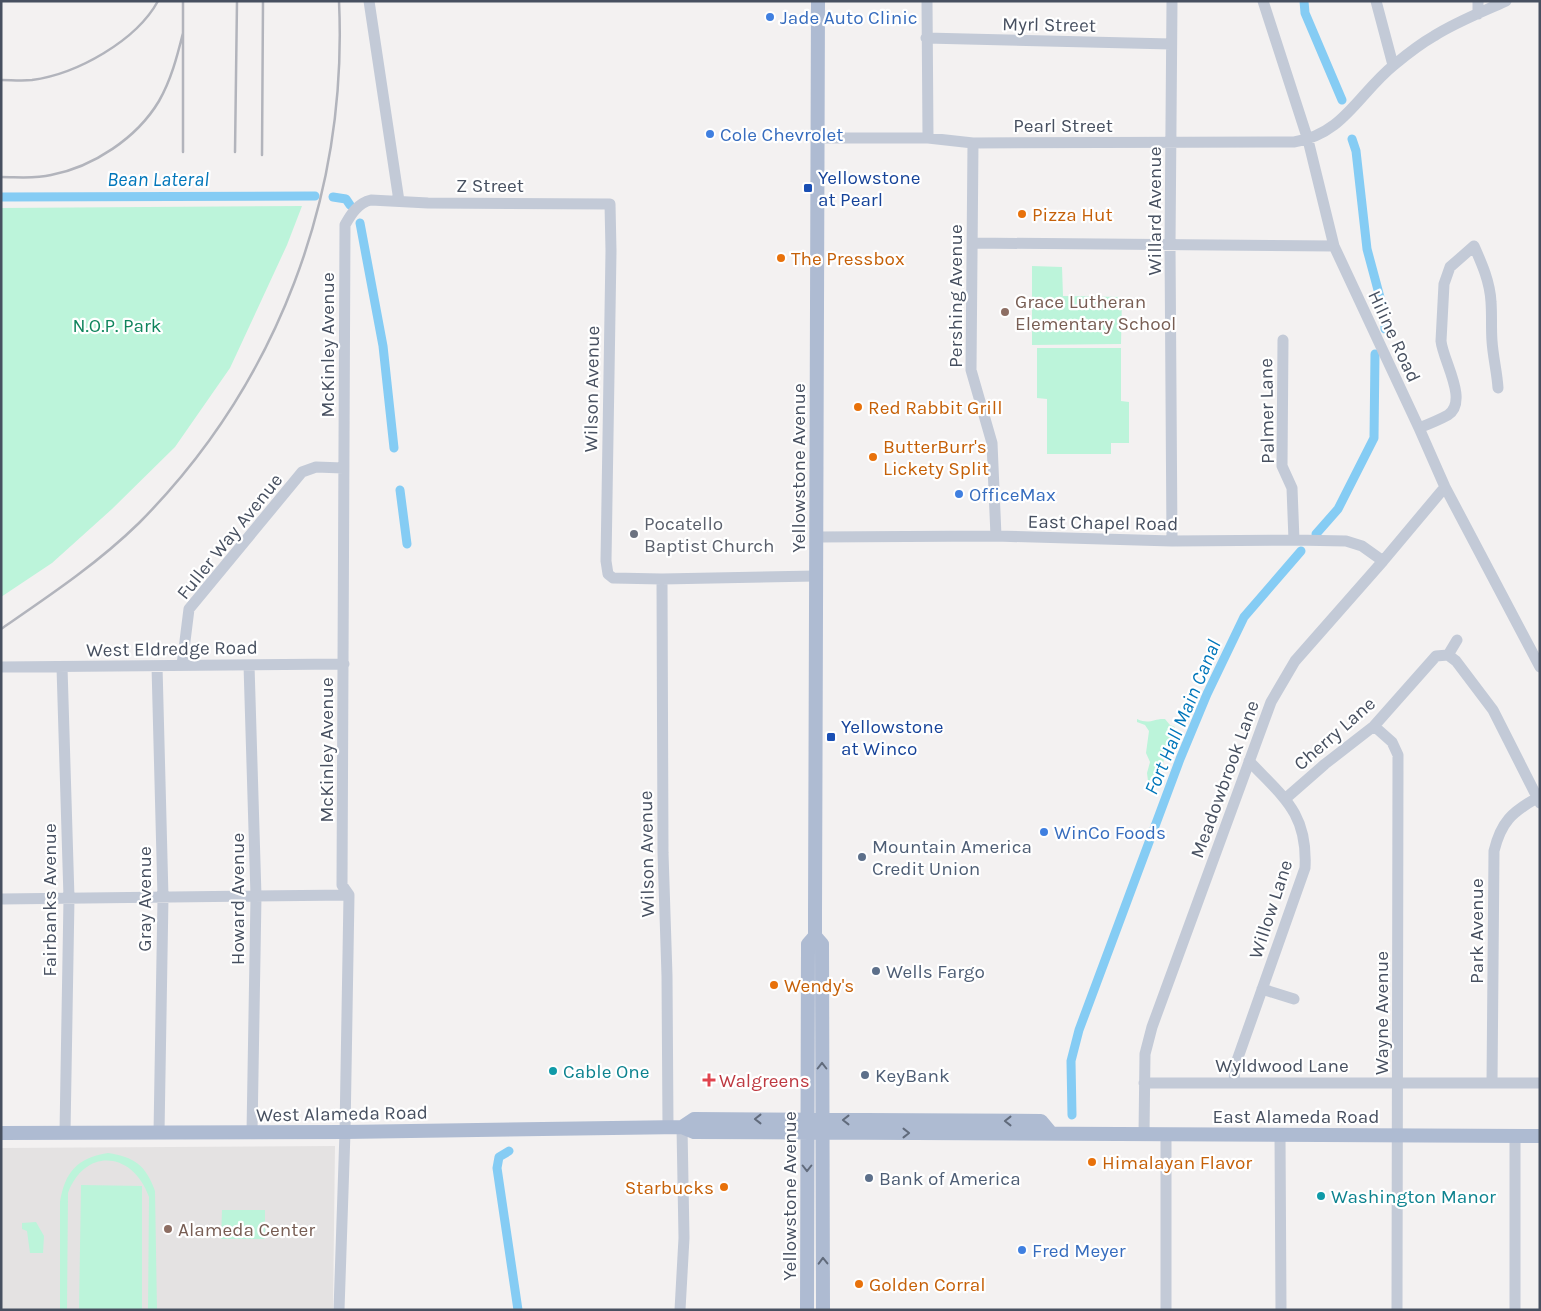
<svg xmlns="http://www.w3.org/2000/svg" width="1541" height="1311" font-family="Karla,sans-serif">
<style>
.education{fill:#e4e2e2}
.green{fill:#bcf4da}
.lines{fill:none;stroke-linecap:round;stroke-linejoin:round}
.canal{stroke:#85ccf4;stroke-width:9}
.minor{stroke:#c3cad7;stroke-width:11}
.major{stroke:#aebbd2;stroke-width:14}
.rail{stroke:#b2b4bc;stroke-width:2.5}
.oneway{stroke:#616b7c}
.shop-dot{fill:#3f7fe0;stroke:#fff;stroke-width:2}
.transit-dot{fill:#1a4fb4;stroke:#fff;stroke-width:2}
.food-dot{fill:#e8710a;stroke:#fff;stroke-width:2}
.education-dot{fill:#8d6e63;stroke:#fff;stroke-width:2}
.worship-dot{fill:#6b7280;stroke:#fff;stroke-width:2}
.service-dot{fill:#5c6f8a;stroke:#fff;stroke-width:2}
.culture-dot{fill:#0f9aa8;stroke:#fff;stroke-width:2}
.health-dot{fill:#e0444e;stroke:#fff;stroke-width:2}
.labels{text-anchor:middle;stroke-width:4.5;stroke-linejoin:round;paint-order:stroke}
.shop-label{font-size:19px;fill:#366cbe;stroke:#fff;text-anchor:start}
.street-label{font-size:19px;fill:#475060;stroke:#fff}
.transit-label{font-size:19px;fill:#164399;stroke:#fff;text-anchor:start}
.food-label{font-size:19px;fill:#c56008;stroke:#fff;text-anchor:start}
.education-label{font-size:19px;fill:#785e54;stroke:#fff;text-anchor:start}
.park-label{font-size:19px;fill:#0f845c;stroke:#fff}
.worship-label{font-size:19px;fill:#5b616d;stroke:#fff;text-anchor:start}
.service-label{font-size:19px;fill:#4e5e75;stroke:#fff;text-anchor:start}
.culture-label{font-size:19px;fill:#0d838f;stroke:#fff;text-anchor:start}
.health-label{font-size:19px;fill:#be3a42;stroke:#fff;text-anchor:start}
.water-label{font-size:20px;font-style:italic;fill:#0076ba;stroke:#fff}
</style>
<rect width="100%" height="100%" fill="#f3f1f1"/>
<path class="education" d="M335,1146L333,1310H1V1148Z"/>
<path class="green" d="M302,206L287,245L230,368L175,447L112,509L52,563L1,597V208Z
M1032,266L1062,267L1063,296L1122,297L1121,344L1032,345Z
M1037,348H1121V401L1129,402V443H1111V454H1047V399L1037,398Z
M1137,719C1150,725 1154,718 1165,719L1170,725L1175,727L1154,790L1149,788L1147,773L1150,762L1146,753L1149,731L1145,725L1137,722Z
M108,1153C134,1157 146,1165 155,1191L157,1310H148L149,1197C133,1151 85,1147 68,1193L67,1310H60V1202C65,1172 77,1158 108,1153Z
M81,1185L142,1186V1310H79Z
M222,1210H265V1239H221Z
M36,1222L44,1236L43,1253H30L27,1231L22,1229V1223Z"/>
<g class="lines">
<path class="canal" d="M1304,1L1305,13L1342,100
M1352,139L1356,151L1367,249L1385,316V329
M1,197L315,196
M333,197L346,199L350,205
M360,223L383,346L394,448
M400,490L407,544
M1316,534L1338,509L1374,438L1375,354
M1072,1115L1071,1061L1079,1030L1180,759L1207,694L1244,617L1301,551
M509,1151L499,1157L497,1168L518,1310"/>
<path class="minor" d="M369,1L399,201
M927,1L928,138
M1172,1L1170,245L1172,541
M1263,1L1308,140L1334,246L1419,428L1445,487L1540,667
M1376,1L1393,65
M1478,14V1
M926,38L1171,44
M818,138H928L973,143L1294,142C1343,135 1359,93 1394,65C1406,55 1420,44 1434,36C1456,22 1482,12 1506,1
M973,143L971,370L992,443L996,536
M972,243L1334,246
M1283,340L1282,466L1292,488L1294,540
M1419,428C1429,424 1439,420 1448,415C1469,401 1443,361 1441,341L1444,284L1450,267L1474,246C1482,264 1490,282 1491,302C1492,315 1491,328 1492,341C1493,357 1497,372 1498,388
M817,537L996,536L1172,541L1294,540L1346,541L1362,546L1383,561
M662,579L663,853L667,976L668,1127
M1448,655L1456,661L1493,710L1540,803
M1448,655L1457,640
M182,665L189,609L302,472L316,467L343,468
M249,665L256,896L252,1133
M157,666L163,897L159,1133
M1,667L344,664
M62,667L69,898L65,1133
M1374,726L1392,742L1398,755L1397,1310
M1285,799L1325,764L1374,726L1436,656L1448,655
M1,899L349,895
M1262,989L1294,999
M1234,1082L1235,1066L1305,868C1308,813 1283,797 1249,761
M1144,1083H1540
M1492,1083L1494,851C1501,822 1512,812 1537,798
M1144,1134L1145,1054L1152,1027L1271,702L1295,661L1383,561L1445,487
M1280,1135L1281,1310
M339,1310L345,1132L349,895L342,885L345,225C351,214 358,203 371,200L428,203L610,204L611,251L606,561L608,574L613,578L662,579L816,576
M680,1310L684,1238L682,1127
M1166,1310V1134
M1515,1310V1136"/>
<path class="major" d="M818,1L815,916V936L822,944L823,1310
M682,1127L694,1119L1041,1121L1051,1133
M1,1133L345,1132L682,1127L694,1132L1540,1136
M807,1310L808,944L815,936"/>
<path class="rail" d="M1,80C11,80 22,81 32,80C77,74 136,41 158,1
M183,152V1
M235,152L237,1
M262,155L263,1
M1,177C18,177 35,179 51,175C93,167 137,138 159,101C171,80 177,57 183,33
M1,629C49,596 97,564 139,523C277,384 348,196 339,1"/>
</g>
<defs><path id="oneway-chevron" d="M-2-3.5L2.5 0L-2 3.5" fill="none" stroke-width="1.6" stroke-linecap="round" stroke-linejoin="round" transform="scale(1.25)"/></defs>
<g class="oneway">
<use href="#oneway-chevron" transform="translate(822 1066) rotate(-90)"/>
<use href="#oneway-chevron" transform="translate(758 1119) rotate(-180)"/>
<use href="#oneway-chevron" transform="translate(846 1120) rotate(-180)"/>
<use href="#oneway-chevron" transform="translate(1008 1121) rotate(-180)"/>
<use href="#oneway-chevron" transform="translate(906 1133)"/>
<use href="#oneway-chevron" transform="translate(807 1168) rotate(90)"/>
<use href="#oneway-chevron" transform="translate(823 1261) rotate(-91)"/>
</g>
<g class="shop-dot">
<circle cx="770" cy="17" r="5"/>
<circle cx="710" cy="134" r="5"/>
<circle cx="959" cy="494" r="5"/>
<circle cx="1044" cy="832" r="5"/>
<circle cx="1022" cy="1250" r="5"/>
</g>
<g class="transit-dot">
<rect x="803" y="183" width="10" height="10" rx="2.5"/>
<rect x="826" y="732" width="10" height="10" rx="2.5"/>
</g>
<g class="food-dot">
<circle cx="1022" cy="214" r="5"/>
<circle cx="781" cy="258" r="5"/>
<circle cx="858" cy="407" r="5"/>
<circle cx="873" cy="457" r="5"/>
<circle cx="774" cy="985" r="5"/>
<circle cx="1092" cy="1162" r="5"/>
<circle cx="724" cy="1187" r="5"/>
<circle cx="859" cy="1284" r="5"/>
</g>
<g class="education-dot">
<circle cx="1005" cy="312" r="5"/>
<circle cx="168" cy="1229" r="5"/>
</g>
<circle class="worship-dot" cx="634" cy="534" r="5"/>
<g class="service-dot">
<circle cx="862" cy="857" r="5"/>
<circle cx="876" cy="971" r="5"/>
<circle cx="865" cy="1075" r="5"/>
<circle cx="869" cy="1178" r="5"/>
</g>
<g class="culture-dot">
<circle cx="553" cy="1071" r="5"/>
<circle cx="1321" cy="1196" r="5"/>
</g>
<path class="health-dot" d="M706.5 1072.5h5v5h5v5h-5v5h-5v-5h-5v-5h5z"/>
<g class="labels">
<g class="shop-label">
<text x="780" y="24">Jade Auto Clinic</text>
<text x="720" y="141">Cole Chevrolet</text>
<text x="969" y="501">OfficeMax</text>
<text x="1054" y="839">WinCo Foods</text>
<text x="1032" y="1257">Fred Meyer</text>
</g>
<g class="street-label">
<text transform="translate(1049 24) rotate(1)" y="7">Myrl Street</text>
<text x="1063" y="132">Pearl Street</text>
<text x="490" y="192">Z Street</text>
<text transform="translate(1154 211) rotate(-90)" y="7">Willard Avenue</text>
<text transform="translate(955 296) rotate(-90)" y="7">Pershing Avenue</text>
<text transform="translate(1395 336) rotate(65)" y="7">Hiline Road</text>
<text transform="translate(327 345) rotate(-90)" y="7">McKinley Avenue</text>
<text transform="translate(591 389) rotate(-89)" y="7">Wilson Avenue</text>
<text transform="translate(1266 411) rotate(-91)" y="7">Palmer Lane</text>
<text transform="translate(798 468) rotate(-90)" y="7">Yellowstone Avenue</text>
<text transform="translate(1103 522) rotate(1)" y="7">East Chapel Road</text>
<text transform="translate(229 536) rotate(-51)" y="7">Fuller Way Avenue</text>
<text transform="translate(172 648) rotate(-1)" y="7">West Eldredge Road</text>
<text transform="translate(1334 733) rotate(-41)" y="7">Cherry Lane</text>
<text transform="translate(326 750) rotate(-90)" y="7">McKinley Avenue</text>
<text transform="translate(1224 779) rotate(-70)" y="7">Meadowbrook Lane</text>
<text transform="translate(646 854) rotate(-91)" y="7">Wilson Avenue</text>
<text transform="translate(144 899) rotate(-90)" y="7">Gray Avenue</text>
<text transform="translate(237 899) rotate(-90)" y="7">Howard Avenue</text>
<text transform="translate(49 900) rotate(-90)" y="7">Fairbanks Avenue</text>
<text transform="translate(1270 909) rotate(-72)" y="7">Willow Lane</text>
<text transform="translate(1476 931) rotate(-90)" y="7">Park Avenue</text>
<text transform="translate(1381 1013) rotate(-90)" y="7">Wayne Avenue</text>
<text x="1282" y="1072">Wyldwood Lane</text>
<text transform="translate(342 1113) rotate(-1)" y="7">West Alameda Road</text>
<text x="1296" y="1123">East Alameda Road</text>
<text transform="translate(789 1196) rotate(-90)" y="7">Yellowstone Avenue</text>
</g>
<g class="transit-label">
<text x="818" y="184">Yellowstone<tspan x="818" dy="22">at Pearl</tspan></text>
<text x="841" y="733">Yellowstone<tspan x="841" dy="22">at Winco</tspan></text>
</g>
<g class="food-label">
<text x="1032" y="221">Pizza Hut</text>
<text x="791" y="265">The Pressbox</text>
<text x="868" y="414">Red Rabbit Grill</text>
<text x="883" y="453">ButterBurr's<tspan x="883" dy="22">Lickety Split</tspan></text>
<text x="784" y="992">Wendy's</text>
<text x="1102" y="1169">Himalayan Flavor</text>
<text x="714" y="1194" text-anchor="end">Starbucks</text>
<text x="869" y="1291">Golden Corral</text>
</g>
<g class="education-label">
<text x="1015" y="308">Grace Lutheran<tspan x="1015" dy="22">Elementary School</tspan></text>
<text x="178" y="1236">Alameda Center</text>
</g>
<g class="park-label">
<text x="117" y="332">N.O.P. Park</text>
</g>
<g class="worship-label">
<text x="644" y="530">Pocatello<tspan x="644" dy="22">Baptist Church</tspan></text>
</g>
<g class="service-label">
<text x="872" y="853">Mountain America<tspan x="872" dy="22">Credit Union</tspan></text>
<text x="886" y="978">Wells Fargo</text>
<text x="875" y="1082">KeyBank</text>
<text x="879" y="1185">Bank of America</text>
</g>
<g class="culture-label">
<text x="563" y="1078">Cable One</text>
<text x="1331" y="1203">Washington Manor</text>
</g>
<g class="health-label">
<text x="719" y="1087">Walgreens</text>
</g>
<g class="water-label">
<text x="158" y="186">Bean Lateral</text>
<text transform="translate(1182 717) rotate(-67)" y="7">Fort Hall Main Canal</text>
</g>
</g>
<rect width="1541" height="1311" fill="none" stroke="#475060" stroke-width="5"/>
</svg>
